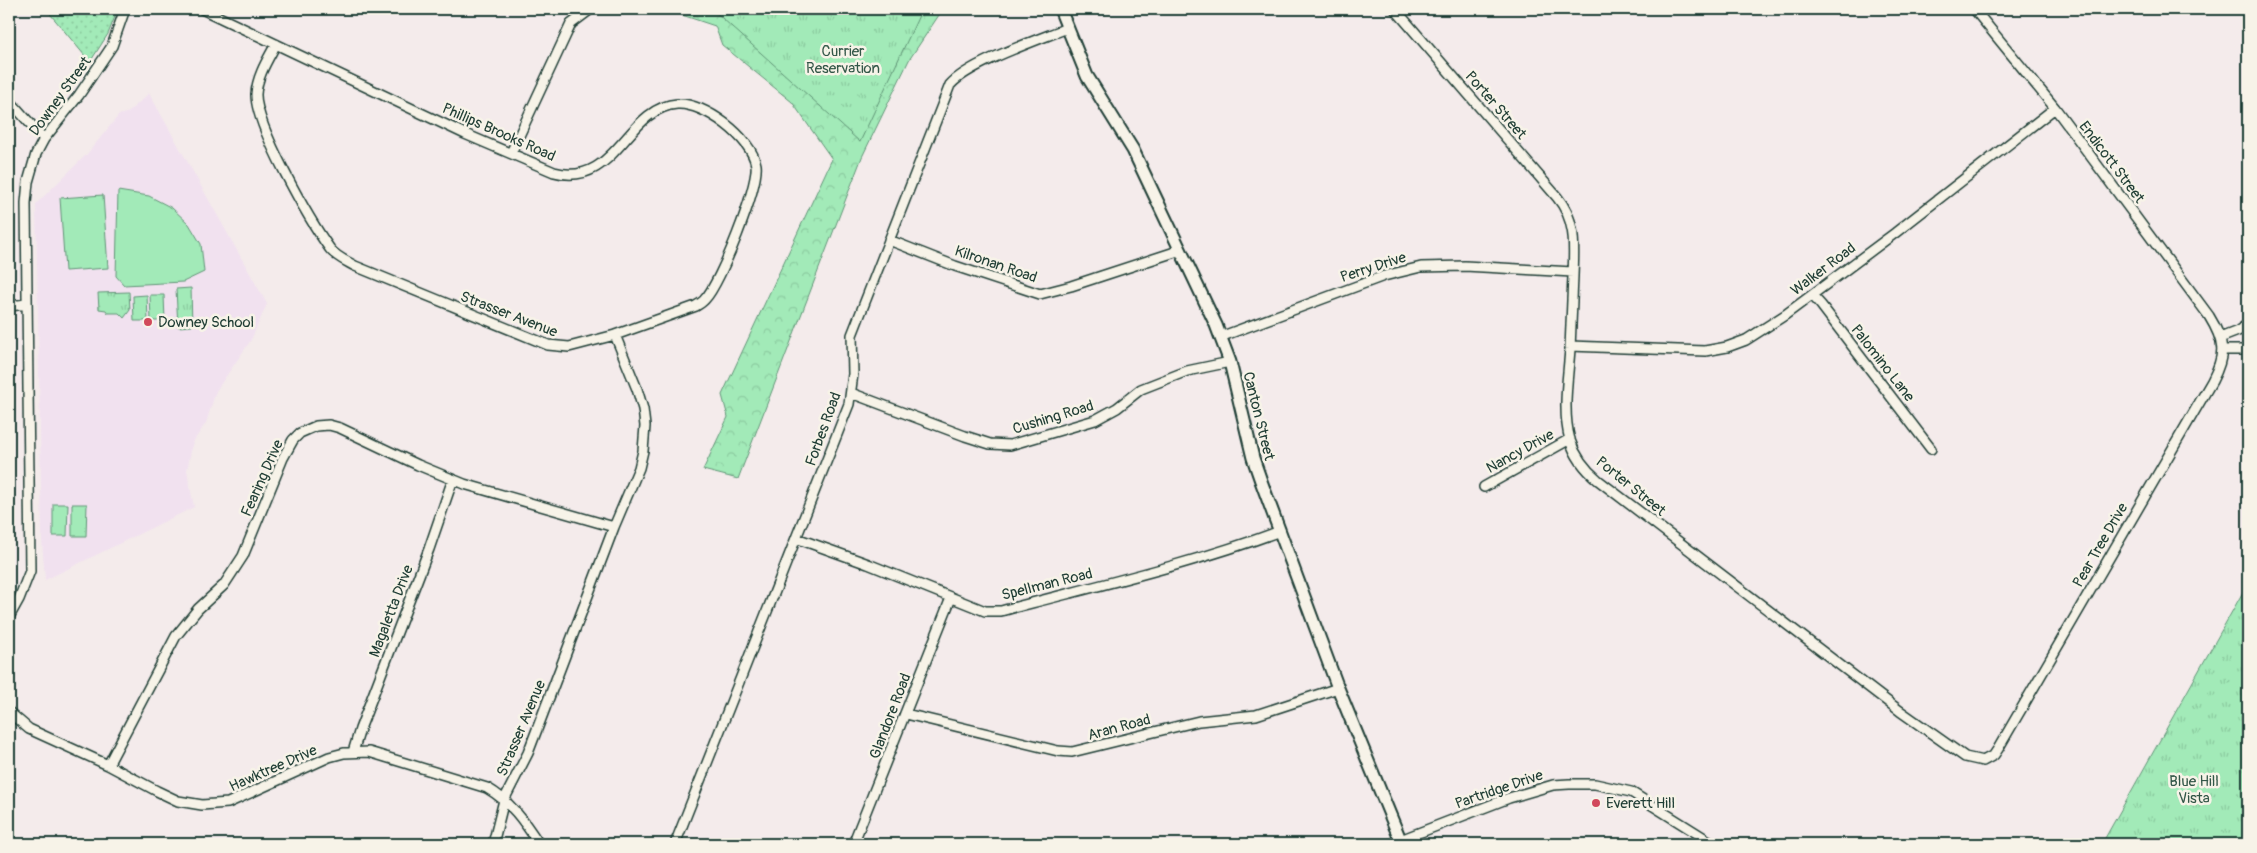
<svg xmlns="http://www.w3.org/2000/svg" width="2257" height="853" font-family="Pangolin,sans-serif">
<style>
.built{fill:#f1e1ef}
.grass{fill:url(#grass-dots);stroke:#609476}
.forest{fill:url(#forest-crowns);stroke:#609476}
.park{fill:url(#park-tufts);stroke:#609476}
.pitch{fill:#a2eab8;stroke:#609476}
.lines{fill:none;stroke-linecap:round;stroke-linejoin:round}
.stream{stroke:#5e999f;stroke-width:2.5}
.minor-casing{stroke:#1f3d34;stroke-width:12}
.major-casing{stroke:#1f3d34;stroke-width:15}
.minor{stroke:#f7f3e8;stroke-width:9}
.major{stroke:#f7f3e8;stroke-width:11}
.poi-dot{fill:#d1495b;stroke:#f7f3e8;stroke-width:2}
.labels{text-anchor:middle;stroke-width:5;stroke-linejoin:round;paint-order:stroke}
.park-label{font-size:15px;fill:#335748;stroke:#f7f3e8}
.street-label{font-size:15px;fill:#1f3d34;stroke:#f7f3e8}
.poi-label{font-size:15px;fill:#1f3d34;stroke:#f7f3e8;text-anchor:start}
</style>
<defs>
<pattern id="grass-dots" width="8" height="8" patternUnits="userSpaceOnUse" patternTransform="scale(1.25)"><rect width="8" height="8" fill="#a2eab8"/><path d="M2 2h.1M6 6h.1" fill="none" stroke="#8bca9f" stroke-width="1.8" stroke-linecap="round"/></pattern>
<pattern id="forest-crowns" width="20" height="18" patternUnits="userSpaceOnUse" patternTransform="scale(1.25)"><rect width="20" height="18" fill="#a2eab8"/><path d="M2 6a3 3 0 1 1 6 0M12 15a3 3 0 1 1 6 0" fill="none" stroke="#8bca9f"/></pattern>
<pattern id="park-tufts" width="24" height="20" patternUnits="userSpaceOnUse" patternTransform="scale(1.25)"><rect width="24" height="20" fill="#a2eab8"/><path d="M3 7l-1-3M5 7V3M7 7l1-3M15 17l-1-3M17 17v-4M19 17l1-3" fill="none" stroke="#8bca9f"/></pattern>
</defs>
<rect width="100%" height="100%" fill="#f4ebeb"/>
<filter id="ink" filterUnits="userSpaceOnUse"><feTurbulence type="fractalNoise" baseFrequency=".02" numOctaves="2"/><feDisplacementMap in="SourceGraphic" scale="10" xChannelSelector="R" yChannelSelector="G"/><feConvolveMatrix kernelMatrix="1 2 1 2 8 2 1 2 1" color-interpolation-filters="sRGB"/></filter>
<g filter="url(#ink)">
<path class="built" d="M149,93L267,304L251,340L216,391L206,423L193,442L187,470L194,507L45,580L42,540L36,204L87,154L119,115L129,112Z"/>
<path class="grass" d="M46,9H118L108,34L90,62Z"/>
<path class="forest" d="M664,9H943L909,60L862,157L738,479L703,470L728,417L722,395L832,159L792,102L722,45L715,26Z"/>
<path class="park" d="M712,9H922L860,142Z
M191,288L192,326L178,327L176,289Z
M129,292L130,310L124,318L119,313H108L106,310L99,309L98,293Z
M2248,583V844H2111L2104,840Z"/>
<path class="pitch" d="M118,191L149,196L172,208L189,224L201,244L204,272L183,282L124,285L116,276Z
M103,195L108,268L65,271L60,198Z
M147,295L148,321H134L133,296Z
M150,295H164L165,321H151Z
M53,504H68L67,536H53Z
M72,504H87L86,536H72Z"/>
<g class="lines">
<path class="stream" d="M9,203L10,202"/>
<g class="minor-casing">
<path id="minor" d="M202,9L465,134L554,172C616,189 626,108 677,104C704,102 752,138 756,165C759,186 720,284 705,299C703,302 699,304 696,306L615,335
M1395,9L1557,197C1577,221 1574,247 1573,276C1572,301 1571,325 1570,349C1568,378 1562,411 1570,440C1575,456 1586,470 1598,480L1900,711L1965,757L1983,761L1994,755L1998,749L2212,381C2226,354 2225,342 2209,316L2055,108L1974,9
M276,44C268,59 257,76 256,94C255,126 310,221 330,249C336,257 346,261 355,266L548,345L569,347L615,335L637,389L643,409L645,426L643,451L639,468L614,527L528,753L504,800L493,844
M9,100L44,139
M511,153L571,24L591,9
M889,240L955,266L1040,294L1071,286L1181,250
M1812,295L1821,305L1931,449
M9,306L27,304
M1220,337L1384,276L1421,267L1465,266L1573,272
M2220,338L2238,331L2248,324
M1570,346L1705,351L1727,347L1746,340L1785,315L1895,233L2055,108
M2222,350H2248
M851,393L965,436L990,444L1010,445L1095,420L1117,408L1141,389L1187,371L1230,362
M1484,487L1570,439
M796,538L868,564L985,611H1001C1095,586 1189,565 1280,531
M9,617L19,599L30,571L26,203L28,182L36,154L44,139L79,95L112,46L125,9
M9,712L29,729L108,765L157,791L178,801L202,805L228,803L329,757L344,753L369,752L487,788C511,802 524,821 539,844
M906,714L1058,751L1072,752L1199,721L1256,715L1338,688
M353,752L360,729L429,549L453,479
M108,765L176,636L198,609L224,585L243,556L283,458L293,440L300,433L316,426L329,425L340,428L418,465L464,484L614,527
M675,844L849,404L853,374L852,335L950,85C969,63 1038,40 1067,28
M853,844L951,598
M1390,844L1509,798L1553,785L1569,784H1595L1631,792L1714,844"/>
</g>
<g class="major-casing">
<path id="major" d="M1060,9L1087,76L1133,150L1216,325L1230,362L1253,458L1261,481L1338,688L1402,844"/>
</g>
<use href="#minor" class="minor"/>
<use href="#major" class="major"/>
</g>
</g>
<g class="poi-dot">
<circle cx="148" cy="322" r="5"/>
<circle cx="1596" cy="803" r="5"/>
</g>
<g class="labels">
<g class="park-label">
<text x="843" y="56">Currier<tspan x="843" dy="17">Reservation</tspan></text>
<text x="2194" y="786">Blue Hill<tspan x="2194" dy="17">Vista</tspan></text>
</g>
<g class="street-label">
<text transform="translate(60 96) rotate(-54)" y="5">Downey Street</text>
<text transform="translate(1496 105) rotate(49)" y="5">Porter Street</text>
<text transform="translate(499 132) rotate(24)" y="5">Phillips Brooks Road</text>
<text transform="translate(2112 162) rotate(53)" y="5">Endicott Street</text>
<text transform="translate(996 264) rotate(19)" y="5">Kilronan Road</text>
<text transform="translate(1373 267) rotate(-18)" y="5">Perry Drive</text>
<text transform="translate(1823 269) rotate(-37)" y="5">Walker Road</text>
<text transform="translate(509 314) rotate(21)" y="5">Strasser Avenue</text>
<text transform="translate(1883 363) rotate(52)" y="5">Palomino Lane</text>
<text transform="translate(1259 416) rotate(76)" y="5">Canton Street</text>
<text transform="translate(1053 417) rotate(-17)" y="5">Cushing Road</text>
<text transform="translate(823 429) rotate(-70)" y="5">Forbes Road</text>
<text transform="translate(1520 451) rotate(-29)" y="5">Nancy Drive</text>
<text transform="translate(262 478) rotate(-66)" y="5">Fearing Drive</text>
<text transform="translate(1631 486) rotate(39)" y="5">Porter Street</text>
<text transform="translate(2100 545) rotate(-60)" y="5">Pear Tree Drive</text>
<text transform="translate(1047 584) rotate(-14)" y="5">Spellman Road</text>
<text transform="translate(391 611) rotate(-69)" y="5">Magaletta Drive</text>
<text transform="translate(890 716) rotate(-69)" y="5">Glandore Road</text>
<text transform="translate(1119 727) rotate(-15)" y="5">Aran Road</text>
<text transform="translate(521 728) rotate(-67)" y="5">Strasser Avenue</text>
<text transform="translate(273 768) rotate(-24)" y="5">Hawktree Drive</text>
<text transform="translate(1499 789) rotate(-19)" y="5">Partridge Drive</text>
</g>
<g class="poi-label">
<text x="158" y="327">Downey School</text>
<text x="1606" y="808">Everett Hill</text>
</g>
</g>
<rect width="2257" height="853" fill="none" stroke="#f7f3e8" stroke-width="30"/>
<rect x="15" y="15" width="2227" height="823" fill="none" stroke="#1f3d34" stroke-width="2" filter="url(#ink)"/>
</svg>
